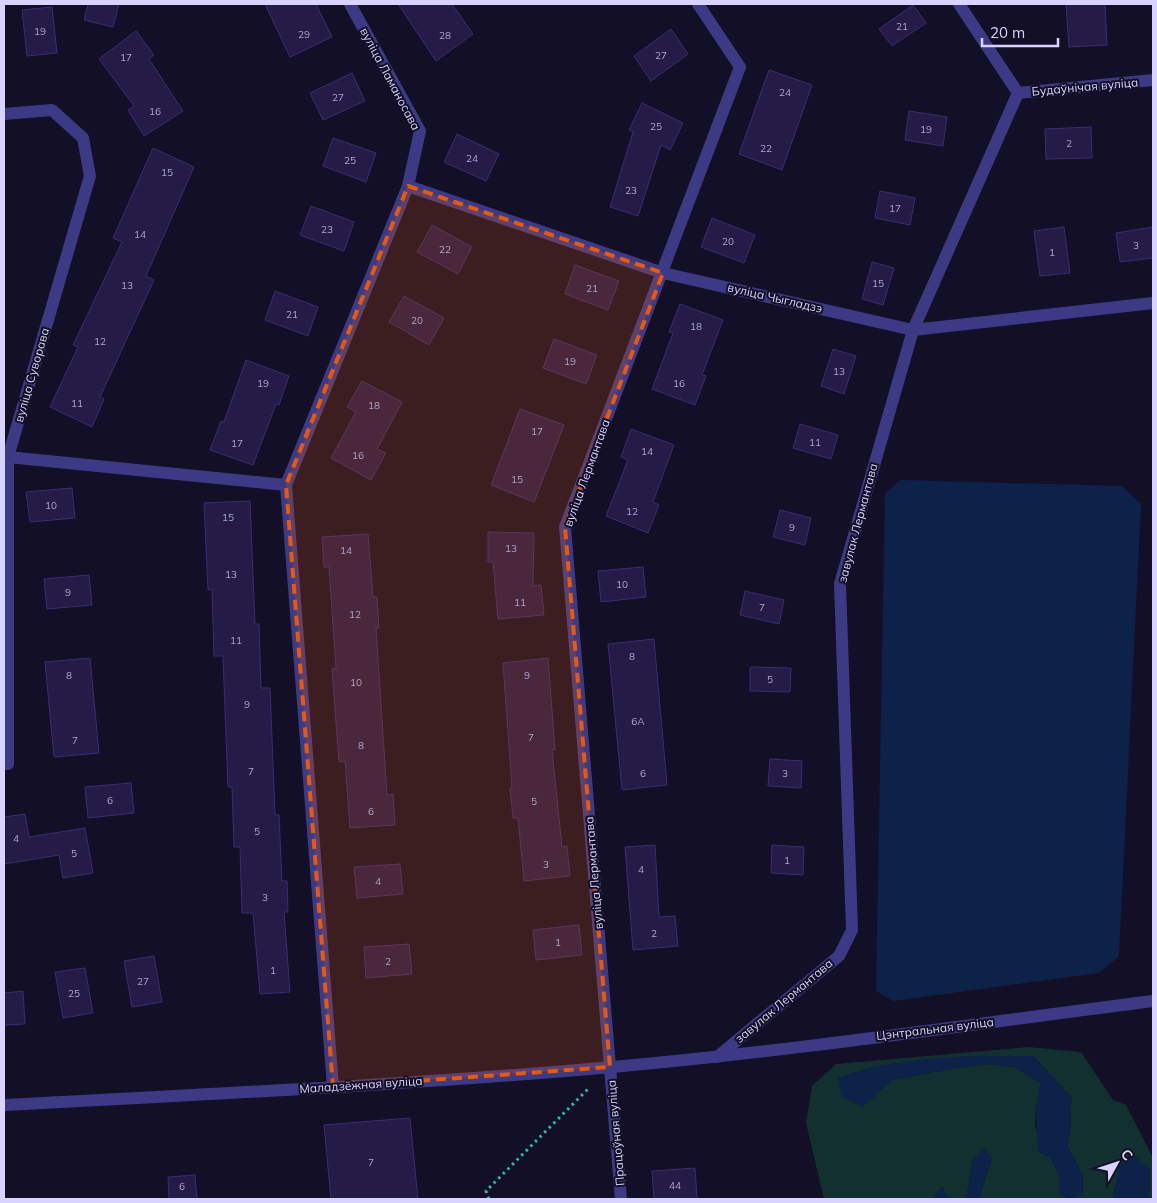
<svg xmlns="http://www.w3.org/2000/svg" width="1157" height="1203" font-family="Mulish,sans-serif">
<style>
.green{fill:#12302f}
.water{fill:#0c2248}
.building{fill:#241b47;stroke:#3b2d73}
.lines{fill:none;stroke-linecap:round;stroke-linejoin:round}
.path{stroke:#2fb8b0;stroke-width:3;stroke-dasharray:2.5 4;stroke-linecap:butt}
.minor{stroke:#3d3a85;stroke-width:12}
.tertiary{stroke:#3d3a85;stroke-width:12}
.marked{fill:#e8590c;fill-opacity:0.2;stroke:#e8590c;stroke-width:4;stroke-dasharray:10 6;stroke-linejoin:round}
.labels{text-anchor:middle;stroke-width:4;stroke-linejoin:round;paint-order:stroke}
.number-label{font-size:10px;fill:#aca6d1}
.street-label{font-size:12px;fill:#d9d4ff;stroke:#130f26}
</style>
<rect width="100%" height="100%" fill="#130f26"/>
<path class="green" d="M1028,1047L1081,1052L1113,1100L1126,1105L1153,1158V1199H1149L1150,1169L1115,1186L1113,1199H1073L1083,1191L1082,1173L1067,1146L1071,1125L1070,1108L1072,1098L1033,1056C978,1059 886,1056 838,1079L863,1106L892,1080L955,1068L989,1064L1014,1067L1041,1083L1036,1106L1035,1126L1059,1175V1193L1071,1199H979L992,1158L973,1159L966,1199H949L942,1187L935,1196V1199H824L806,1123L812,1086L836,1064Z"/>
<path class="water" d="M901,480L1122,486L1141,504L1119,956L1099,973L893,1001L876,991L885,493Z
M977,1056H1033L1072,1098L1070,1108L1071,1125L1067,1146L1082,1173L1083,1192L1073,1199L1059,1193V1175L1051,1158L1038,1152L1036,1106L1041,1083L1014,1067L989,1064L955,1068L892,1080L863,1107L842,1097L838,1078C880,1062 931,1058 977,1056Z
M984,1149L992,1158L979,1199H966L973,1159Z
M1132,1154L1150,1169L1149,1199H1113L1119,1167Z
M942,1186L949,1199H935V1196Z"/>
<path class="building" d="M88,4H119L113,27L84,20Z
M265,4H316L332,37L290,57Z
M398,4H452L473,34L436,61Z
M1066,4H1105L1107,45L1069,47Z
M913,5L926,23L892,46L879,29Z
M52,7L57,53L27,56L22,10Z
M671,29L688,54L651,81L634,56Z
M136,31L154,55L149,59L183,111L144,136L128,110L134,106L99,59Z
M769,70L812,85L782,170L739,154Z
M352,73L365,101L323,120L310,93Z
M642,103L683,123L670,150L661,145L638,216L610,207L633,132L629,130Z
M909,111L947,117L943,146L905,140Z
M1091,127L1092,158L1046,159L1045,129Z
M457,134L499,154L486,181L444,162Z
M333,138L376,153L366,182L323,166Z
M153,148L194,167L146,276L154,280L100,397L104,399L92,427L50,407L78,347L73,345L122,242L113,238Z
M880,191L915,198L910,225L875,218Z
M311,206L354,222L344,251L300,235Z
M712,218L755,235L744,263L701,247Z
M432,225L472,247L458,274L417,252Z
M1064,227L1070,273L1040,276L1034,231Z
M1153,227V258L1120,262L1116,233Z
M872,262L894,268L883,305L862,299Z
M575,265L619,281L608,310L565,294Z
M275,291L318,307L308,336L265,320Z
M404,296L444,318L429,345L389,322Z
M680,304L723,320L702,375L706,376L695,405L652,389L673,333L669,332Z
M554,339L597,355L586,384L543,368Z
M833,349L856,356L844,394L821,386Z
M246,360L289,376L279,405L276,404L253,465L210,450L221,421L224,422Z
M362,381L402,402L377,449L386,453L371,480L331,458L356,412L347,407Z
M520,409L564,425L534,502L491,485Z
M800,424L838,435L831,459L793,448Z
M631,429L674,445L653,502L659,505L648,533L606,516L628,460L621,457Z
M72,488L75,518L30,522L26,492Z
M250,501L255,624H259L261,688H270L275,815H279L282,881H287L288,912H284L290,992L260,994L253,913H242L240,847H234L232,787H228L223,656H214L212,589L208,590L204,503Z
M780,510L811,518L805,545L773,537Z
M488,532L534,533L533,586L541,585L544,615L498,619L493,562H488Z
M368,534L373,597H377L379,628H376L387,795L393,794L395,825L350,828L345,761L339,762L332,669L336,668L329,567H324L322,537Z
M643,567L646,597L601,602L598,571Z
M89,575L92,605L47,609L44,579Z
M745,591L784,600L779,624L740,615Z
M654,639L667,785L622,790L608,644Z
M90,658L99,753L54,757L45,662Z
M548,658L555,750H552L562,847L567,846L570,876L524,881L518,818H513L510,788H512L503,663Z
M750,667L791,668L790,692L750,691Z
M770,759L802,761L801,788L768,786Z
M131,783L134,813L88,818L85,787Z
M25,814L29,837L85,828L93,873L63,878L59,855L4,864V817Z
M655,845L659,917L675,916L678,946L633,950L625,847Z
M772,845L804,847L803,875L771,873Z
M400,864L403,894L357,898L354,867Z
M579,925L582,955L536,960L533,930Z
M409,944L412,974L366,978L364,947Z
M154,956L162,1002L132,1007L124,961Z
M85,968L93,1013L63,1018L55,972Z
M23,991L25,1024L4,1025V993Z
M410,1118L418,1199H331L324,1125Z
M695,1168L697,1199H654L652,1171Z
M195,1175L197,1199H169L168,1177Z"/>
<g class="lines">
<path class="path" d="M489,1199L486,1191L588,1089"/>
<path class="minor" d="M1018,93L1153,80
M4,114L52,110L83,138L90,176L8,457V764H4
M408,186L663,273L913,330L1153,303
M8,457L286,485
M717,1057L839,956L852,930L840,584L913,330L1018,93L959,4
M333,1087L286,485L408,186L420,131L350,4
M621,1199L565,527L740,67L698,4"/>
<path class="tertiary" d="M4,1105C206,1094 410,1085 612,1067C793,1051 973,1024 1153,1001"/>
</g>
<path class="marked" d="M408,186L663,273L565,527L610,1067L333,1087L286,485Z"/>
<g class="labels">
<g class="number-label">
<text x="902" y="30">21</text>
<text x="40" y="35">19</text>
<text x="304" y="38">29</text>
<text x="445" y="39">28</text>
<text x="661" y="59">27</text>
<text x="126" y="61">17</text>
<text x="785" y="96">24</text>
<text x="338" y="101">27</text>
<text x="155" y="115">16</text>
<text x="656" y="130">25</text>
<text x="926" y="133">19</text>
<text x="1069" y="147">2</text>
<text x="766" y="152">22</text>
<text x="472" y="162">24</text>
<text x="350" y="164">25</text>
<text x="167" y="176">15</text>
<text x="631" y="194">23</text>
<text x="895" y="212">17</text>
<text x="327" y="233">23</text>
<text x="140" y="238">14</text>
<text x="728" y="245">20</text>
<text x="1136" y="249">3</text>
<text x="445" y="253">22</text>
<text x="1052" y="256">1</text>
<text x="878" y="287">15</text>
<text x="127" y="289">13</text>
<text x="592" y="292">21</text>
<text x="292" y="318">21</text>
<text x="417" y="324">20</text>
<text x="696" y="330">18</text>
<text x="100" y="345">12</text>
<text x="570" y="365">19</text>
<text x="839" y="375">13</text>
<text x="263" y="387">19</text>
<text x="679" y="387">16</text>
<text x="77" y="407">11</text>
<text x="374" y="409">18</text>
<text x="537" y="435">17</text>
<text x="815" y="446">11</text>
<text x="237" y="447">17</text>
<text x="647" y="455">14</text>
<text x="358" y="459">16</text>
<text x="517" y="483">15</text>
<text x="51" y="509">10</text>
<text x="632" y="515">12</text>
<text x="228" y="521">15</text>
<text x="792" y="531">9</text>
<text x="511" y="552">13</text>
<text x="346" y="554">14</text>
<text x="231" y="578">13</text>
<text x="622" y="588">10</text>
<text x="68" y="596">9</text>
<text x="520" y="606">11</text>
<text x="762" y="611">7</text>
<text x="355" y="618">12</text>
<text x="236" y="644">11</text>
<text x="632" y="660">8</text>
<text x="69" y="679">8</text>
<text x="527" y="679">9</text>
<text x="770" y="683">5</text>
<text x="356" y="686">10</text>
<text x="247" y="708">9</text>
<text x="638" y="725">6А</text>
<text x="531" y="741">7</text>
<text x="75" y="744">7</text>
<text x="361" y="749">8</text>
<text x="251" y="775">7</text>
<text x="643" y="777">6</text>
<text x="785" y="777">3</text>
<text x="110" y="804">6</text>
<text x="534" y="805">5</text>
<text x="371" y="815">6</text>
<text x="257" y="835">5</text>
<text x="16" y="842">4</text>
<text x="74" y="857">5</text>
<text x="787" y="864">1</text>
<text x="546" y="868">3</text>
<text x="641" y="873">4</text>
<text x="378" y="885">4</text>
<text x="265" y="901">3</text>
<text x="654" y="937">2</text>
<text x="558" y="946">1</text>
<text x="388" y="965">2</text>
<text x="273" y="974">1</text>
<text x="143" y="985">27</text>
<text x="74" y="997">25</text>
<text x="371" y="1166">7</text>
<text x="675" y="1189">44</text>
<text x="182" y="1190">6</text>
</g>
<g class="street-label">
<text transform="translate(390 79) rotate(62)" y="4">вуліца Ламаносава</text>
<text transform="translate(1085 87) rotate(-5)" y="4">Будаўнічая вуліца</text>
<text transform="translate(775 298) rotate(13)" y="4">вуліца Чыгладзэ</text>
<text transform="translate(32 375) rotate(-74)" y="4">вуліца Суворава</text>
<text transform="translate(587 473) rotate(-70)" y="4">вуліца Лермантава</text>
<text transform="translate(858 523) rotate(-75)" y="4">завулак Лермантава</text>
<text transform="translate(594 873) rotate(-95)" y="4">вуліца Лермантава</text>
<text transform="translate(784 1001) rotate(-40)" y="4">завулак Лермантава</text>
<text transform="translate(935 1029) rotate(-7)" y="4">Цэнтральная вуліца</text>
<text transform="translate(361 1085) rotate(-4)" y="4">Маладзёжная вуліца</text>
<text transform="translate(616 1133) rotate(-95)" y="4">Працоўная вуліца</text>
</g>
</g>
<rect width="1157" height="1203" fill="none" stroke="#d9d4ff" stroke-width="10"/>
<g transform="translate(1117 1163) rotate(50)" stroke="#130f26" stroke-width="4" paint-order="stroke">
<path d="M0-4L9 19L0 12L-9 19Z" fill="#d9d4ff"/>
<text y="-8" font-size="14" font-weight="bold" text-anchor="middle" fill="#d9d4ff">С</text>
</g>
<path d="M982 38v8h76v-8" fill="none" stroke="#d9d4ff" stroke-width="2.5"/>
<text x="990" y="38" font-size="15" fill="#d9d4ff" stroke="#130f26" stroke-width="4" paint-order="stroke">20 m</text>
</svg>
